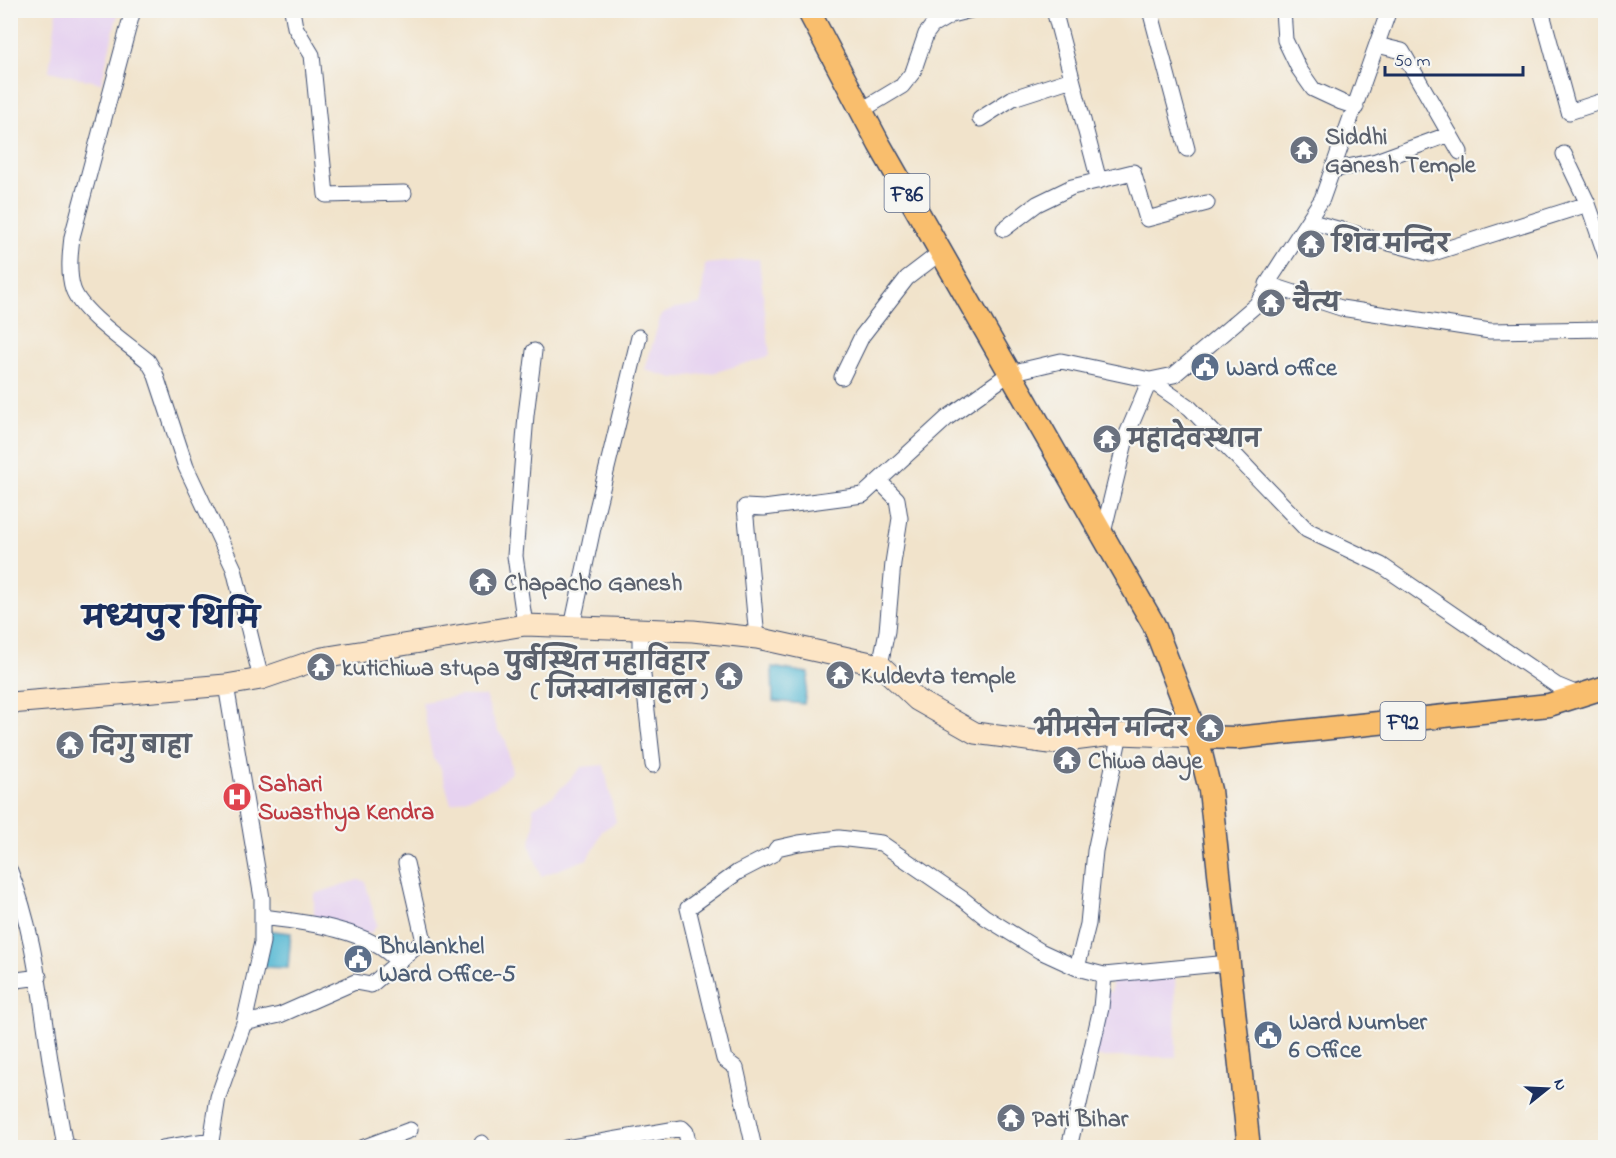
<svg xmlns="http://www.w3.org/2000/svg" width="1616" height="1158" font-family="'Indie Flower','Playpen Sans Deva',sans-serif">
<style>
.built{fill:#e6d2f0}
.water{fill:#55b8d3;stroke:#387498;stroke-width:1.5}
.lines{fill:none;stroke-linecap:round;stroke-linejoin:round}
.street-casing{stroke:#3b4a6e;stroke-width:17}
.secondary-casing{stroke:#3b4a6e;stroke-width:23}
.primary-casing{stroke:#3b4a6e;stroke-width:25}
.street{stroke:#fff;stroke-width:15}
.secondary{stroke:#fde5c5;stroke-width:21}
.primary{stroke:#f9be6d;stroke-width:22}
.labels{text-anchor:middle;stroke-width:4.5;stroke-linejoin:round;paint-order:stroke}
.shield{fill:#f6f6f2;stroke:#5d6b8a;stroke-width:1.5}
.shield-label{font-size:22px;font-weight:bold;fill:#1b2f5e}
.worship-label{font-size:24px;font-weight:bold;fill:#5b616d;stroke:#f6f6f2;text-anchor:start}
.service-label{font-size:24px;font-weight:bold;fill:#4e5e75;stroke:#f6f6f2;text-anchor:start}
.health-label{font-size:24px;font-weight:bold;fill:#be3a42;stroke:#f6f6f2;text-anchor:start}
.district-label{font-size:30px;font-weight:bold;fill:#1b2f5e;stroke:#f6f6f2}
</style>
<rect width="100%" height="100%" fill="#f6f6f2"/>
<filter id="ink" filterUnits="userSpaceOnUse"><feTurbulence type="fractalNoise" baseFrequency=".0167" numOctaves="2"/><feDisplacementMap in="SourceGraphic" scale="12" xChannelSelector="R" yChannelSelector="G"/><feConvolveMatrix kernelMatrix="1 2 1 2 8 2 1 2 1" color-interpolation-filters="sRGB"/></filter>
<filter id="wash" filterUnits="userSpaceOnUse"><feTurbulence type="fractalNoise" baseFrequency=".008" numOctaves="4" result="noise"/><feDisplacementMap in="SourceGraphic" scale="24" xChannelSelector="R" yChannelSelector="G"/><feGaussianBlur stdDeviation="1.35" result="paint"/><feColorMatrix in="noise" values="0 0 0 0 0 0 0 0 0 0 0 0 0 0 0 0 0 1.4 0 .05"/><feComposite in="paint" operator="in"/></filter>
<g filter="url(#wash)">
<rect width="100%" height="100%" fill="#f1e3cb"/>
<path class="built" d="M57,11H108L118,13L101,83L49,71Z
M759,259L770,356L716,372L674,378L645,370L661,315L675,308L701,304L705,264Z
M461,696H485L498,731L506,741L512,772L495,787L451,804L440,766L433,759L422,702Z
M604,765L616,822L602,831L594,849L587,859L541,876L530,845L534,826L533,808L553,796L582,767Z
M358,880L365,881L377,925L371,933L357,934L314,917V894Z
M1113,974H1175L1176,1057H1085L1098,992H1111Z"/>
<path class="water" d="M772,667L809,673L804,704L773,701Z
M266,930L291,933L288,968L263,967Z"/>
</g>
<g filter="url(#ink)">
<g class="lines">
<g class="street-casing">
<path id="street" d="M133,10L72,237C70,254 68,273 73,289C81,313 128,344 148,361L155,373L186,467L234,569L261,679
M292,10L295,27L312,55L326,195L404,193
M1054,10L1099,181
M1150,10L1187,149
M1283,10L1285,40L1299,69L1313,89L1341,102L1356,107
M1541,10L1569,112L1606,100
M1377,45L1402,51L1460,152
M862,110L902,86L913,72L926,34L932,26L951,15L971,10
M980,119L1013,98L1072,79
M1564,154L1588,204L1606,256
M1333,170L1376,161L1450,134
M1308,221L1430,254L1588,204
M1004,229L1037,204L1072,187L1133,172L1147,219L1207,203
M1267,284L1341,308L1490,331L1606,329
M842,377L862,336L907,278L941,252
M879,481L897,499L900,518L893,563L887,631L880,665
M1103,533L1127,434L1150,380L1190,408L1307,530L1381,565L1556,685L1580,695
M525,625L515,556L526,415L534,351
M572,627L597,509L639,337
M640,629V648L653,765
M757,638L745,507L764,508L863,495L947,418L1010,373L1061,361L1150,380L1174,375L1256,305L1267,288V284L1322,199L1389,10
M10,871C31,923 38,978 46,1032C51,1070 58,1108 65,1146L74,1148
M262,917C303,922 370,929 398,962
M1077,968L1088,924L1095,851L1120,734
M10,981L39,977
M244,1023L280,1015L355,982L371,985L422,942L423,937L406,863
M482,1143L483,1148
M163,1148L211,1140
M210,1148L218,1097L244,1023L262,942V898L226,685
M362,1148L410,1130
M566,1148L682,1128L686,1132L689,1148
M754,1148L736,1068L724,1059L688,908L738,872L773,854L777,848L799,843L839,838L881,843L964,900L985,917L1040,951L1077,968L1104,975L1229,963
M1069,1148L1101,1008L1104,975"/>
</g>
<g class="secondary-casing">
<path id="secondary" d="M10,703L226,685L261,679L322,658L525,625L693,631L757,638L880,665L917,700L975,733L1050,743L1120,734L1197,737"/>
</g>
<g class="primary-casing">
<path id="primary" d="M808,10L879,144L1154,625L1197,737L1210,790L1249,1148
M1197,737L1236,738L1549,705L1606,687"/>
</g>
<use href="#street" class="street"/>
<use href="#secondary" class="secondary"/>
<use href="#primary" class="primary"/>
</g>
</g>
<defs>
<g id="temple-disc" transform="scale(1.5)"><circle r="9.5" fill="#6b7280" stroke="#f6f6f2"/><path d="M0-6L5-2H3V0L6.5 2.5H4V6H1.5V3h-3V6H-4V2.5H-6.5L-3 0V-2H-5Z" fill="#fff"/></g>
<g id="civic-disc" transform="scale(1.5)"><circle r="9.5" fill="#5c6f8a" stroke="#f6f6f2"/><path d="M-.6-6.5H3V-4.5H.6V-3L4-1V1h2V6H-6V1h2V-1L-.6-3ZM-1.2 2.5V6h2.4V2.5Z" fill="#fff"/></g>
<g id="hospital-disc" transform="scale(1.5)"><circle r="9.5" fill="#e0444e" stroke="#f6f6f2"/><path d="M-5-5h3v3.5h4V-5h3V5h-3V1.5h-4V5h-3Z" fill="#fff"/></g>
</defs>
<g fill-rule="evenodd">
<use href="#temple-disc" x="1304" y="150"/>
<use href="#temple-disc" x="1311" y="244"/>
<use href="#temple-disc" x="1271" y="303"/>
<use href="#civic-disc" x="1205" y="367"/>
<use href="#temple-disc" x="1107" y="439"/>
<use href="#temple-disc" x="483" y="582"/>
<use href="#temple-disc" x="321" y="667"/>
<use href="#temple-disc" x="840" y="675"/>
<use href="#temple-disc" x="729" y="676"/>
<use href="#temple-disc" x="1210" y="728"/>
<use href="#temple-disc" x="70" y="745"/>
<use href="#temple-disc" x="1067" y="760"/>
<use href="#hospital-disc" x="237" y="797"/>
<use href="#civic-disc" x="358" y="959"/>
<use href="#civic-disc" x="1268" y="1035"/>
<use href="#temple-disc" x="1011" y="1118"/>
</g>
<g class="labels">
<g class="shield">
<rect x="884.5" y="174" width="45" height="38" rx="4.5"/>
<rect x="1380.5" y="702" width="45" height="38" rx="4.5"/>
</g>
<g class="shield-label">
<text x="907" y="201">F86</text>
<text x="1403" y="729">F92</text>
</g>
<g class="worship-label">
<text x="1325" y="144">Siddhi<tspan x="1325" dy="28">Ganesh Temple</tspan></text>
<text x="1332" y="252">शिव मन्दिर</text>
<text x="1292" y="311">चैत्य</text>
<text x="1128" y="447">महादेवस्थान</text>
<text x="504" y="590">Chapacho Ganesh</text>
<text x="708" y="670" text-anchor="end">पुर्बस्थित महाविहार<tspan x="708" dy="28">( जिस्वानबाहल )</tspan></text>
<text x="342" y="675">kutichiwa stupa</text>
<text x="861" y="683">Kuldevta temple</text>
<text x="1189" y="736" text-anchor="end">भीमसेन मन्दिर</text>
<text x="91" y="753">दिगु बाहा</text>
<text x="1088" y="768">Chiwa daye</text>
<text x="1032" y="1126">Pati Bihar</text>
</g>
<g class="service-label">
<text x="1226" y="375">Ward office</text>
<text x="379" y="953">Bhulankhel<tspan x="379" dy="28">Ward Office-5</tspan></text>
<text x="1289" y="1029">Ward Number<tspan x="1289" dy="28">6 Office</tspan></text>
</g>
<g class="health-label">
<text x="258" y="791">Sahari<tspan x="258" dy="28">Swasthya Kendra</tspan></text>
</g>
<g class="district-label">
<text x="171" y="628">मध्यपुर थिमि</text>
</g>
</g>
<rect width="1616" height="1158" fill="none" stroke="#f6f6f2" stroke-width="36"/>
<g transform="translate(1547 1089) rotate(72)" stroke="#f6f6f2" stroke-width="4.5" paint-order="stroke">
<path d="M0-4.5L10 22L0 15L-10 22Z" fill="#1b2f5e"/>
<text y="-9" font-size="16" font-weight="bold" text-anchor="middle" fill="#1b2f5e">N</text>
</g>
<path d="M1385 66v9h138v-9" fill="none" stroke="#1b2f5e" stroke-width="3"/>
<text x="1394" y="66" font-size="18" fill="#1b2f5e" stroke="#f6f6f2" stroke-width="4.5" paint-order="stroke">50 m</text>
</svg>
